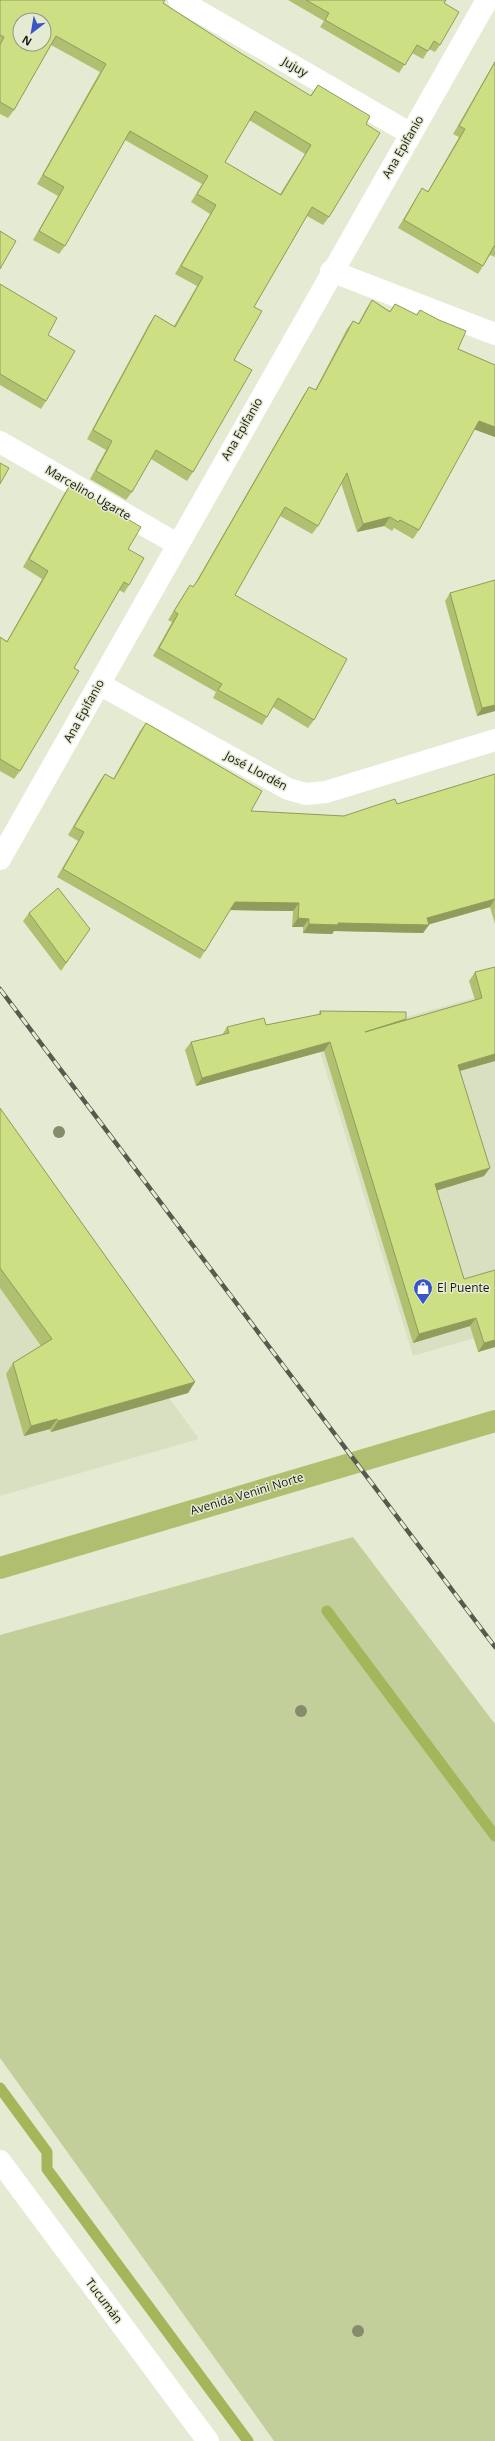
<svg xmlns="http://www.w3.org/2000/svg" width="495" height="2441" font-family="'Open Sans',sans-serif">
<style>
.built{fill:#d9e0c1}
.green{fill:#c3cf9a}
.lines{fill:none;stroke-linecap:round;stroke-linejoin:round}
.stream{stroke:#a4b65a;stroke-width:11}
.minor{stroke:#fff;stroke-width:22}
.trunk{stroke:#b0be6f;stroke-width:22}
.rail-casing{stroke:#575a4d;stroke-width:4.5}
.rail{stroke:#e5ebd3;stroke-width:3;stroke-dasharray:9;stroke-linecap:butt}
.tree{fill:#858c6c}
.wall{fill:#afc071;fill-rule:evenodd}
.shaded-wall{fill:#8f9c5c}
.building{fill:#ccdf83;stroke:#8f9c5c;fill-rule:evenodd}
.labels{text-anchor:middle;stroke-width:3;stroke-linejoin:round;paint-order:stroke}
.street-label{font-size:12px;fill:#171911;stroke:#e5ebd3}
.poi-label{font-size:12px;fill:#171911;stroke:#e5ebd3;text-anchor:start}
</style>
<rect width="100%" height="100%" fill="#e5ebd3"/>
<path class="built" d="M495,992V1332L413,1356L317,1042Z
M0,1166L199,1439L0,1496Z"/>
<path class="green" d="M353,1537L495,1724V2441H274L0,2058V1635Z"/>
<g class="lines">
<path class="stream" d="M327,1611L495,1836
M0,2088L47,2152V2169L248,2441"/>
<path class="minor" d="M179,0L411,134
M331,271L495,334
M0,442L177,544
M99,684L288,789L306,794L326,792L495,740
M0,859L487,0
M0,2161L208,2441"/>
<path class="trunk" d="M0,1568L495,1421"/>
<g class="rail-casing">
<path id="rail" d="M0,989L495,1647"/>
</g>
<use href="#rail" class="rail"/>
</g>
<g class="tree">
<circle cx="59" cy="1132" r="6"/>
<circle cx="301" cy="1711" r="6"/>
<circle cx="358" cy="2331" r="6"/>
</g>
<path class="wall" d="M0,0L163,3L242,54L310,96L318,85L366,124L329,217L323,225L307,216L254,307L193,472L187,481L151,459L132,492L126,500L90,479L106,450L87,439L149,324L155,315L174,326L197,286L175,274L210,214L191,202L202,184L125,140L65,246L59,254L33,240L58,196L37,184L100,72L51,45L14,110L8,118L0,114ZM249,120L305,154L280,194L225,162Z
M288,0H446L444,3L440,45L435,52L429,49L423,59L412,53L399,73L320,27L324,21Z
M495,61V257L490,255L483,266L478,274L398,228L417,196L422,188L428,191L459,137L453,134Z
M0,284L48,335L46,401L41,409L0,385Z
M372,300L390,311L395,304L416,315L420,310L458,349L495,365V437L474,429L419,530L413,539L394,528L392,531L384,526L357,532L341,483L318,526L312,534L280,516L235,595L314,720L308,728L273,707L262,725L213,698L216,692L153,656L172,622L168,620L184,594L190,585L193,587L303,396L309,387L315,390L347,329L353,321L358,324L366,309Z
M70,485L128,549L129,585L124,593L119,590L74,668L20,771L14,779L0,771V637L7,641L42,579L23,567L64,494Z
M450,593L495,711L477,716L445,601Z
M146,723L251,811L344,816L397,804L495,774V924L490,907L429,924L423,933L334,931L332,934L303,933V927H292L293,911L230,910L205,951L200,959L57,877L78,841L68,835L99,782L105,774L113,779L140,731Z
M29,913L90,929L61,971L23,921Z
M495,967V1061L460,1071L484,1176L437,1190L464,1279L495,1347L478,1352L470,1326L413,1343L324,1051L196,1086L185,1050L191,1042L222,1035L227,1027L266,1025L318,1015L320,1011L406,1020L475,1000L469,981L475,972Z
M0,1108L195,1382L188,1393L51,1432L50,1429L24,1436L6,1374L13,1363L41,1346L0,1288Z"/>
<path class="shaded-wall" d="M479,421L495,427V437L473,429Z
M390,517L384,526L357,532L363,524Z
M495,705V711L477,716L482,708Z
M495,899L490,907L427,925H429L423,933L334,931L332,934L303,933L309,924L338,923Z
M235,902L299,903L293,911L229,910Z
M298,918L309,919L303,927H292Z
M330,1042L324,1051L196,1086L202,1078Z
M495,1054V1061L452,1073L458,1065Z
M490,1168L484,1176L429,1193L435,1184Z
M476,1318L470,1326L413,1343L419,1334Z
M495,1340V1347L478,1352L484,1343Z
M195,1382L188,1393L51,1432L58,1421Z
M57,1419L50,1429L24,1436L31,1426Z"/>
<path class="building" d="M0,0H165L163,3L242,54L311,96L318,85L370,116L366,124L380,133L329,217L312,207L254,307L262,311L234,360L252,370L193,472L156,450L132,492L96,471L112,441L93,430L155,315L175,327L203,277L181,266L216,205L197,194L208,176L130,131L65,246L39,231L64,187L43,175L106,64L56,36L14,110L0,102V45L4,37L0,35ZM20,20H44V44H20ZM255,111L311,145L281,195L225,162Z
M306,0H446L444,3L459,12L440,45L434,41L428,51L417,45L405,65L325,20L329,13Z
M495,62V246H494L483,266L404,220L422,188L428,192L465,129L459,126Z
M0,231L16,241L0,269Z
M0,284L57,318L48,335L75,351L46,401L0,374Z
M372,300L390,312L395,304L417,315L420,310L439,320L466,331L458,349L495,365V427L479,421L419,530L400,520L398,522L390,517L363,524L347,473L318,526L285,507L235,595L347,659L314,720L278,698L267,717L218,690L222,684L159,648L178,614L174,611L190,585L193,587L198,580L309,387L316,390L353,321L359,324Z
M0,463L9,468L0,484Z
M70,485L141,527L128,549L144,558L129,585L124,582L74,668L79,671L20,771L0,759V637L7,642L48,571L29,559Z
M495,580V705L482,708L450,593Z
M146,723L262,791L251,811L344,816L395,799L397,804L495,774V899L427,918L429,925L338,923V925L309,924V919L298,918L299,903L235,902L205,951L63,869L84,832L74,827L105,774L114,779Z
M58,888L90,929L66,963L29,913Z
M495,967V1054L458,1065L490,1168L435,1184L464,1279L495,1270V1340L484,1343L476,1318L419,1334L330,1042L202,1078L191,1042L229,1033L227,1027L264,1018L266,1025L321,1014L320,1011L406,1012V1019L365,1032L482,998L475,972Z
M0,1108L195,1382L58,1421L57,1419L31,1426L13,1363L52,1339L0,1268Z"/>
<defs>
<g id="shop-pin" transform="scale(1)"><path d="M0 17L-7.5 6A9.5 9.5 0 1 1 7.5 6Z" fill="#3955c7" stroke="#e5ebd3"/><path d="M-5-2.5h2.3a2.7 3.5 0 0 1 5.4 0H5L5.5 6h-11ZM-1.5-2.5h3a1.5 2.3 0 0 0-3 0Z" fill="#fff"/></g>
</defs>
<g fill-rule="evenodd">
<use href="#shop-pin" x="423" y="1288"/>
</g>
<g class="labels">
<g class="street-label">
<text transform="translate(295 67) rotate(30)" y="4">Jujuy</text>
<text transform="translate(403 147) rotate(-60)" y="4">Ana Epifanio</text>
<text transform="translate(242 429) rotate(-60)" y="4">Ana Epifanio</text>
<text transform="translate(88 493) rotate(30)" y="4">Marcelino Ugarte</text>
<text transform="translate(84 711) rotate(-61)" y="4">Ana Epifanio</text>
<text transform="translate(256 771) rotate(28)" y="4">José Llordén</text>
<text transform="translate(247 1494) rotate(-17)" y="4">Avenida Venini Norte</text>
<text transform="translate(104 2301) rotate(53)" y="4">Tucumán</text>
</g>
<g class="poi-label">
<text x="437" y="1292">El Puente</text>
</g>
</g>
<g transform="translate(32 32) rotate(211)"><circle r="19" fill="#e5ebd3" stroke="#939785"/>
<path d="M0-3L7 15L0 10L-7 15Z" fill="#3955c7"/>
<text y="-6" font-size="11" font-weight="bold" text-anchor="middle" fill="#171911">N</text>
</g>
</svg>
